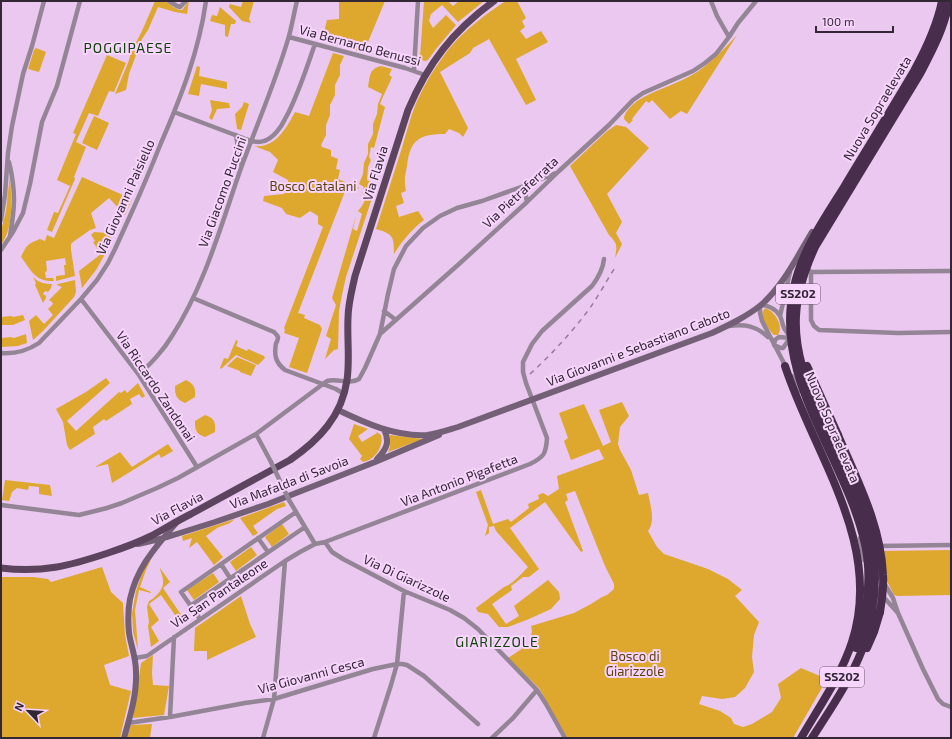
<svg xmlns="http://www.w3.org/2000/svg" width="952" height="739" font-family="'Exo 2',sans-serif">
<style>
.green{fill:#dea72e}
.lines{fill:none;stroke-linecap:round;stroke-linejoin:round}
.street{stroke:#938595;stroke-width:4.5}
.secondary{stroke:#735f76;stroke-width:6}
.primary{stroke:#5c445f;stroke-width:7}
.highway{stroke:#482d4c;stroke-width:8}
.rail{stroke:#947c98;stroke-width:1.5;stroke-dasharray:5 5;stroke-linecap:butt}
.street-bridge{stroke:#938595;stroke-width:4.5}
.highway-bridge{stroke:#482d4c;stroke-width:8}
.labels{text-anchor:middle;stroke-width:4;stroke-linejoin:round;paint-order:stroke}
.shield{fill:#f7d5fc;stroke:#6e5b71;stroke-width:1}
.shield-label{font-size:12px;font-weight:bold;fill:#332735}
.street-label{font-size:13px;fill:#332735;stroke:#f7d5fc}
.park-label{font-size:13px;fill:#5c4209;stroke:#f7d5fc}
.neighbourhood-label{font-size:14px;letter-spacing:1px;fill:#0e4209;stroke:#f7d5fc}
</style>
<rect width="100%" height="100%" fill="#eac8ef"/>
<path class="green" d="M155,1C159,1 163,0 166,2C172,5 175,10 182,10L189,1L187,14L175,12L158,7L148,30L142,39L129,74L126,90L115,94L128,63L132,50L142,31Z
M243,1H254L249,19L251,23L242,21L229,7L230,4L241,7Z
M339,1H385L368,42L366,53L322,41L327,20L339,19Z
M424,1H448L453,6L459,1H484L458,22L442,5L431,14L429,21L433,28L446,15L456,25L436,49L428,60L425,61L422,60L420,57Z
M506,1H517L526,18L522,21L525,27L520,31L526,39L541,31L548,42L516,59L536,100L526,105L489,39L473,48L470,53L440,72L468,128L463,137L459,133L449,129L445,134C420,134 410,139 407,166C405,175 404,181 406,191L401,193L404,203L396,206L399,217L418,211L424,220C411,230 402,241 394,254C394,236 393,234 376,229C384,204 392,179 400,154C406,136 410,116 418,99C425,84 433,70 443,57C457,36 485,14 506,1Z
M220,7L236,21L235,24H231L228,37L225,36V25L210,21L212,15L217,16Z
M737,35L687,114L681,111L670,119L652,100L649,103L646,101L632,119L633,120L629,124L624,119C624,111 637,100 644,97C661,88 680,83 697,72C712,62 724,49 737,35Z
M36,48L46,52L39,72L28,69L34,50Z
M333,53L344,56L340,65V75L335,85V95L330,105V115L326,125V135L321,145L322,147L331,150V156L338,159L336,169L340,170L338,179L359,188L358,189L350,187L346,190L344,194L298,313L305,315L304,318L320,325L322,329L307,373L289,367L299,338L284,333L285,330L284,328L323,227L318,224V216L310,211L300,218L286,214L282,208L263,201L264,196L284,194L288,187V180L273,172L278,160L270,152L254,146C275,149 287,127 295,112L309,116Z
M107,55L126,63L114,92L109,91L98,116L89,113L76,142L86,147L74,177L75,179L52,232L47,230L54,212L58,213L70,186L57,180L76,134L73,133Z
M197,66L200,67L199,76L227,82V89L201,84L199,96L188,94Z
M381,66L392,69L389,75L392,77C388,87 383,95 380,104L385,107L374,148L371,147L369,157L371,160L368,167L367,180L372,183V188L370,190L363,189L364,187L359,184L363,174L364,163L368,154V144L373,134V124L377,114L378,104L382,94L368,87C370,76 369,69 381,66Z
M210,100L229,103L230,108L217,109L212,120L209,118L212,110Z
M244,102L249,104L241,130L237,129L235,114L242,107Z
M94,116L109,123L97,150L82,143Z
M616,125L626,127L649,148L607,194L622,222L616,233L622,244L615,258C617,246 618,244 609,235L570,166L606,132Z
M10,174C11,196 15,226 1,245V231L6,211Z
M82,177L132,199L125,215L109,198L91,213L96,228L90,230L73,242L71,244V250L75,276L56,281V276L65,275L64,265H66L65,258L46,261L47,271L45,272L46,278H53L54,281C35,282 31,270 21,257C27,244 28,244 40,239L45,241L47,235L54,238Z
M362,192L373,195L346,277L342,295L339,311L338,349L334,350L325,359L331,339L326,336L336,305L332,298L356,216L353,229L357,231L362,214L358,211C363,205 368,199 362,192Z
M94,232L107,233L113,240L96,270L82,288L79,271L101,254L93,242L95,241L91,235Z
M33,277C39,283 45,284 52,284L51,288L48,292L45,291L43,294L46,296V298L43,303L35,285L36,283Z
M75,280L76,292L74,297L43,331L33,340L29,321L36,315L44,324L53,315L48,309L53,304L52,302L49,300L62,287L57,285L58,284Z
M766,308C775,312 784,326 778,335H774C768,329 756,314 766,308Z
M23,315L25,320L13,325H1V317L11,316L13,317Z
M26,334L27,343L18,346L1,347V338L11,337L14,338Z
M236,340L238,341L236,346L247,351L248,349L264,356L265,358L258,365L236,355L221,369L220,368L224,358L228,359Z
M237,357L256,365L251,376L240,372V371L227,366Z
M106,378L110,383L67,421L76,431L119,392L121,393L125,390L127,393L138,383L145,396L142,398L139,394L130,399L132,404L106,421L104,419L93,427L95,434L70,450L67,445L63,422L56,409L86,392Z
M186,380C194,384 196,388 195,397L185,403C176,399 175,395 175,386Z
M622,402L629,416L620,427L618,444L620,450L631,470L639,495L648,493C650,504 656,521 648,531L657,547L664,554L708,569L728,579L742,590L735,596L759,622L754,635L752,657L754,672L745,688L735,697L722,699L702,696L699,704L720,711L731,718L734,724L743,727L752,724L772,712L781,698L778,684L801,668L827,679L793,738H567L539,688L508,658L529,644L532,631L531,626L574,613L591,604L602,597L607,595L614,589V584L605,566L575,491L566,494L568,500L565,502L583,551L581,552L545,502L510,528L539,569L529,577H523L511,586L512,590L492,604L506,624L519,616L514,606L548,580L559,592L560,599L551,609L529,619L508,627H499L488,614L478,612L476,608L504,587C512,585 522,573 528,567L496,531L494,526L489,527V533L485,536L488,525L476,492L481,490L493,524L508,519L511,522L529,508L528,504L539,499L538,495L543,493L548,496L559,489L557,476L604,459L599,449L571,460L564,441L568,438L559,413L584,404L603,446L611,442L599,410Z
M205,415C214,418 216,422 215,432L205,437C196,434 195,430 195,421Z
M354,424L368,429L358,436L362,442L377,433L375,431L381,435C383,443 379,453 372,458C370,460 366,461 363,462L360,459L362,456L349,439Z
M390,435L423,439L388,452L390,447Z
M168,444L173,451L161,458L159,454L112,483L108,464L95,467L120,452L132,467Z
M5,480L50,485L52,496L39,494V487L29,486L28,490L17,488L12,492L9,501L2,500Z
M284,502L286,506L277,509L253,526L258,533L253,536L240,518Z
M235,519L230,523L217,528L206,536L223,557L214,565L197,542L189,548L192,538L183,541L182,536Z
M282,524L289,534L272,547L265,537Z
M251,547L257,555L236,571L230,562Z
M951,550V595L898,596L894,595L887,581L879,551Z
M155,551L146,570L140,587L151,592V593L139,590L135,610L138,650L133,632L132,613L136,591L143,570Z
M102,567L111,592L123,603L125,635L129,656L104,665L110,685L131,691L120,738H1V577H33L48,579L51,582Z
M160,568L170,582L163,588L186,622L182,625L161,595L149,604L159,620L151,627L159,641L151,647L148,626L149,622L147,607L149,601C155,598 163,590 163,583C164,579 161,573 160,569Z
M213,573L219,582L194,600L187,590Z
M241,596L250,624L256,637L207,660V651H194L195,628Z
M153,655L152,673L153,685L169,686L164,715L133,718L139,678L141,663Z
M152,724L150,738H127L131,725Z"/>
<g class="lines">
<path class="street" d="M169,1L177,6L180,7L186,1
M289,37L405,68L425,75
M729,37L738,23L756,1
M414,70L418,1
M174,112L251,141C256,142 259,143 264,141C273,138 281,128 285,119C298,96 306,69 315,44
M236,135L241,165
M9,162C12,174 14,187 14,200C14,212 12,224 10,236
M524,186L527,202
M1,220L5,195L8,153L12,126L23,74L32,46L44,1
M1,250L13,232L23,213L30,184L42,122L57,86L80,1
M809,270L811,272L951,271
M811,272V320L814,326L819,330L898,333L951,332
M193,298L274,332C275,333 277,335 278,337C278,338 277,343 276,343C274,355 275,362 285,370L336,389L344,394
M81,299L139,375L197,467
M384,311L396,320
M780,316L790,272
M729,326C746,324 756,326 768,337
M380,334L388,294L394,269L406,246L423,228L440,216L457,208L482,201L524,186L556,173
M779,337L790,338L783,348H781L774,345L775,340Z
M1,353C15,354 27,351 39,343L81,299L97,280L108,263L115,249L130,216C141,192 151,168 161,143C181,97 199,51 206,1
M786,367L762,321L760,313V305C768,305 776,309 780,316C782,319 782,324 784,328C786,331 788,334 790,337
M139,375C151,363 163,351 172,336C205,285 221,225 241,168C257,124 276,81 289,36C292,25 294,13 297,1
M792,376L800,391
M820,405L827,422
M256,434L271,462
M289,500L315,544L325,542L332,552L343,559L404,591L450,610L464,618L478,629L537,690L546,704L565,738
M1,505L79,515L107,508L122,503L157,488L178,478L256,434L327,381C338,378 349,385 359,379L365,368L380,334L459,264L527,202L559,171L609,125L633,100L643,93L693,71L705,63L716,54L729,37L717,16L711,1
M258,538L268,552
M860,538L864,560
M325,542L530,464C544,457 546,454 547,438L526,383L523,372V362L532,344L542,331L592,286C598,278 603,270 604,259
M879,546L951,545
M221,564L230,578
M877,569L879,575L893,598L898,613L923,669L938,699L943,704L951,707
M875,585L879,592L898,613
M190,606L305,527
M200,619L181,592L296,512
M135,658L147,656L285,561L300,552L315,544
M170,717L174,637
M128,723L170,717L245,703L274,699L373,669L397,664H402L407,665L424,676L478,724
M263,738L274,699L285,561
M374,738L391,685L397,664L404,591
M492,738L513,718L537,690"/>
<path class="secondary" d="M338,410C365,423 396,437 427,435C437,434 448,430 458,427L712,333C729,325 746,317 761,305C783,286 797,257 812,232
M377,459C387,449 390,442 384,429
M138,544L164,538L215,522L268,504L375,462L439,435
M124,738C130,717 137,694 136,672C136,657 131,646 129,633C128,622 128,609 130,599C137,567 155,548 176,523"/>
<path class="primary" d="M1,568C42,573 69,566 108,553C123,548 137,543 151,536C164,529 177,521 191,514C224,496 257,478 290,460C319,440 342,416 347,380C350,360 347,339 348,318C348,304 352,290 355,276L408,110C428,63 453,31 494,1"/>
<path class="highway" d="M785,366C814,455 884,544 852,642C841,676 819,707 801,738
M807,366L838,435
M856,648L862,628L866,610
M867,648L874,632L880,612
M812,738C830,710 850,681 862,650C867,637 870,624 872,611"/>
<path class="rail" d="M530,374C552,354 572,332 590,308C599,295 607,280 616,266"/>
<path class="street-bridge" d="M271,462L289,500"/>
<path class="highway-bridge" d="M838,435C857,480 881,525 883,575C884,588 882,600 880,612
M866,610C869,588 870,566 865,544C846,458 772,378 794,287C802,250 824,219 844,187C867,149 891,110 914,71C926,49 937,26 942,1
M872,611C874,600 875,589 875,578C874,520 843,467 820,415C807,384 794,351 796,316C797,291 805,269 815,247L920,74C932,51 945,27 949,1"/>
</g>
<g class="labels">
<g class="shield">
<rect x="776" y="284" width="44" height="20" rx="3"/>
<rect x="820" y="667" width="44" height="20" rx="3"/>
</g>
<g class="shield-label">
<text x="798" y="298">SS202</text>
<text x="842" y="681">SS202</text>
</g>
<g class="street-label">
<text transform="translate(360 45) rotate(15)" y="5">Via Bernardo Benussi</text>
<text transform="translate(877 108) rotate(-59)" y="5">Nuova Sopraelevata</text>
<text transform="translate(375 173) rotate(-73)" y="5">Via Flavia</text>
<text transform="translate(222 192) rotate(-70)" y="5">Via Giacomo Puccini</text>
<text transform="translate(520 192) rotate(-43)" y="5">Via Pietraferrata</text>
<text transform="translate(125 197) rotate(-66)" y="5">Via Giovanni Paisiello</text>
<text transform="translate(638 347) rotate(-21)" y="5">Via Giovanni e Sebastiano Caboto</text>
<text transform="translate(156 386) rotate(56)" y="5">Via Riccardo Zandonai</text>
<text transform="translate(833 427) rotate(67)" y="5">Nuova Sopraelevata</text>
<text transform="translate(459 480) rotate(-21)" y="5">Via Antonio Pigafetta</text>
<text transform="translate(289 482) rotate(-21)" y="5">Via Mafalda di Savoia</text>
<text transform="translate(177 508) rotate(-28)" y="5">Via Flavia</text>
<text transform="translate(407 578) rotate(25)" y="5">Via Di Giarizzole</text>
<text transform="translate(219 593) rotate(-34)" y="5">Via San Pantaleone</text>
<text transform="translate(311 675) rotate(-15)" y="5">Via Giovanni Cesca</text>
</g>
<g class="park-label">
<text x="313" y="191">Bosco Catalani</text>
<text x="635" y="661">Bosco di<tspan x="635" dy="15">Giarizzole</tspan></text>
</g>
<g class="neighbourhood-label">
<text x="128" y="53">POGGIPAESE</text>
<text x="497" y="647">GIARIZZOLE</text>
</g>
</g>
<rect width="952" height="739" fill="none" stroke="#332735" stroke-width="4"/>
<g transform="translate(28 711) rotate(295)" stroke="#f7d5fc" stroke-width="3" paint-order="stroke">
<path d="M0-3L7 15L0 10L-7 15Z" fill="#332735"/>
<text y="-6" font-size="11" font-weight="bold" text-anchor="middle" fill="#332735">N</text>
</g>
<path d="M816 26v6h77v-6" fill="none" stroke="#332735" stroke-width="2"/>
<text x="822" y="26" font-size="12" fill="#332735" stroke="#f7d5fc" stroke-width="3" paint-order="stroke">100 m</text>
</svg>
